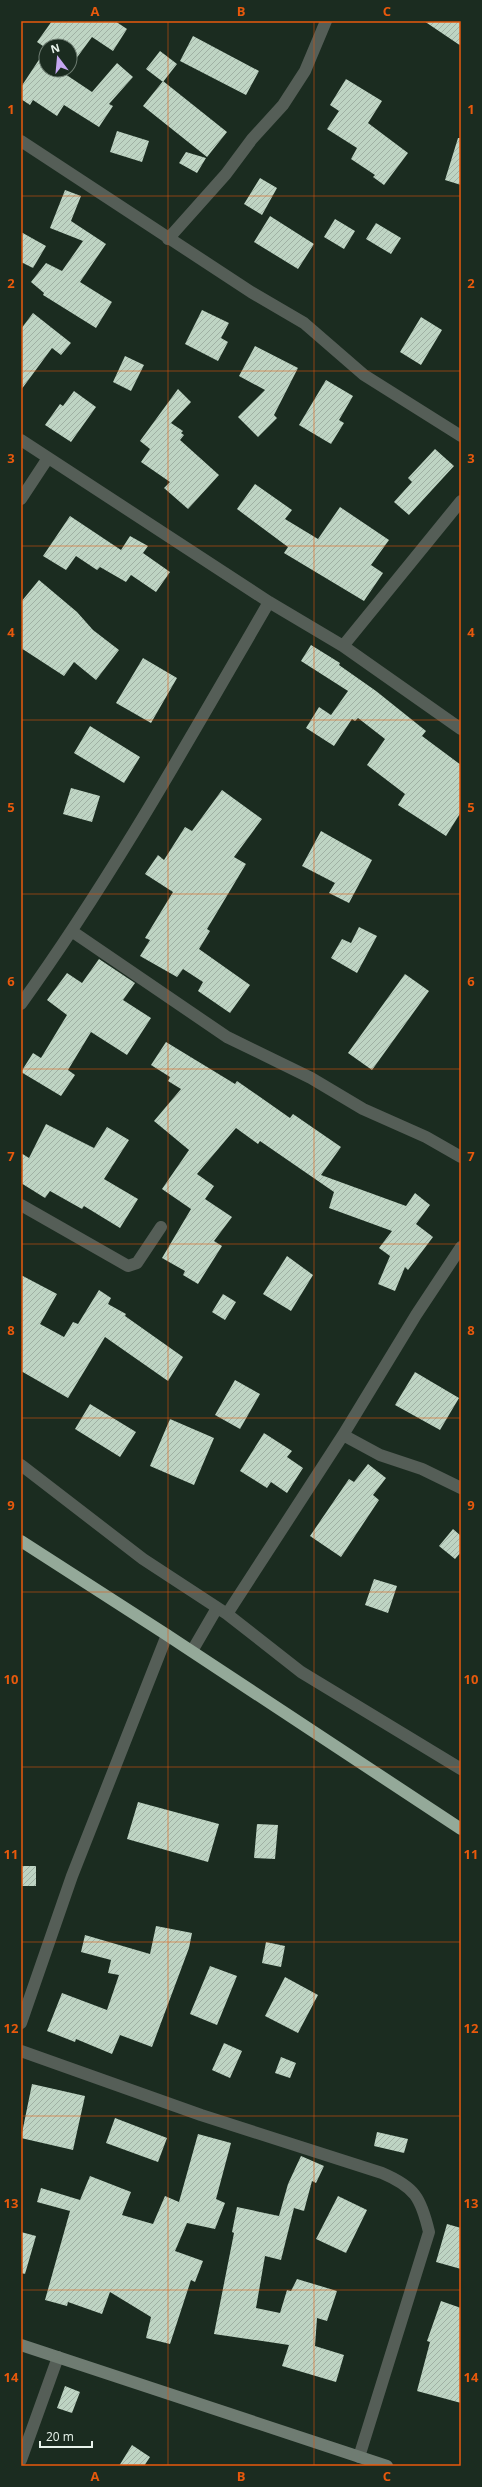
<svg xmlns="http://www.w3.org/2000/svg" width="482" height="2487" font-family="'Open Sans',sans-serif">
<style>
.building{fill:url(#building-hatch)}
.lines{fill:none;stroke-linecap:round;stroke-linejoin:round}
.street{stroke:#555e57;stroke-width:12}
.secondary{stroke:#6f7c72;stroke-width:12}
.highway{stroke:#94a999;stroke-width:12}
.grid{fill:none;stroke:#e8590c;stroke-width:1;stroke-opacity:0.55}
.neatline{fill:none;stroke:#e8590c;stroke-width:1.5}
.grid-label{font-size:13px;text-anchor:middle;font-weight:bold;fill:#e8590c}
</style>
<defs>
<pattern id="building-hatch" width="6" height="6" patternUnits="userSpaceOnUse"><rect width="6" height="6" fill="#bed4c3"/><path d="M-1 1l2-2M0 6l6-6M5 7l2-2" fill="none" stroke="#a0b1a4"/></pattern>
</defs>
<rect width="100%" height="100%" fill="#1b2c20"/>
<path class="building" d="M52,21H115L127,29L113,51L92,37L70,67V46H46V48L37,42Z
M424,21H461V46Z
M193,36L259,71L246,95L180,61Z
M46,49V70H68L65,74L92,92L117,63L133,77L109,104L113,106L99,127L64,105L57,116L33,100L30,105L21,99V87Z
M160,51L177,64L163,82L146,69Z
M346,79L382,101L368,123L408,153L384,185L373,177L375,175L351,159L357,148L327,129L339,111L330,105Z
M163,81L227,132L207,157L143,106Z
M117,131L149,141L142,162L110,152Z
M458,138H461V185L445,180Z
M186,152L206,158L197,173L179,163Z
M260,178L277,188L262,215L244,204Z
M65,190L81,196L71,221L106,244L80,282L112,302L96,328L43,295L44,293L31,282L46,263L62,271L83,241L50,228Z
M270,216L314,244L298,269L254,242Z
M335,219L355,231L344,249L324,237Z
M376,223L401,238L391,254L366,239Z
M21,232L46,246L33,268L21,262Z
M202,310L229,323L221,338L228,342L218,361L185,344Z
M33,313L71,343L61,355L52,348L21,390V329Z
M421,317L442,330L421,365L400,352Z
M255,346L298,368L274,415L277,418L258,437L238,417L265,390L239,376Z
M125,356L144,365L131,391L113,382Z
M326,380L353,396L339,420L344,423L331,444L299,425Z
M178,389L191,402L171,423L183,431L181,433L184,435L180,440L219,475L188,509L164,488L170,482L141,462L150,449L140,441Z
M74,391L96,407L71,442L45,425L60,404L63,406Z
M435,449L454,466L409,515L394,502L412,482L408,478Z
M255,484L292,510L285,519L318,539L340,507L389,540L371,565L383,573L364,601L284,553L288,547L237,509Z
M70,516L121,550L130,536L148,546L143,553L170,572L156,592L131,575L126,582L100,567L97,570L76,556L66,570L43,556Z
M39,580L77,612L93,630L119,650L96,680L74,662L64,676L21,648V602Z
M311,645L340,663L339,665L376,691L426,731L422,736L461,765V812L446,836L398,805L405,794L367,765L385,739L358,718L355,721L352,719L334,746L306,728L319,707L331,715L348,691L301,661Z
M143,658L177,678L151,723L116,703Z
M90,726L140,757L124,783L74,753Z
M71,788L100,796L92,822L63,814Z
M222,790L262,819L234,857L246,864L207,929L210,931L199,949L250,985L230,1013L198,991L203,982L183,969L177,977L140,956L150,940L145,938L173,892L145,874L158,855L164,860L185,827L192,831Z
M321,831L372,860L349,903L329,893L335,883L302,866Z
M359,927L377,936L357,973L331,958L342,939L351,943Z
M99,959L135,983L123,1000L151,1018L127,1055L91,1032L68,1070L75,1075L61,1096L21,1072L33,1053L41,1058L67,1015L47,1000L67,973L82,983Z
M405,974L429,991L372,1070L348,1053Z
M166,1042L235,1084L237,1081L290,1118L293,1114L341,1147L321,1175L406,1206L415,1193L430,1205L416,1224L433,1237L408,1270L405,1267L395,1291L378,1284L390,1256L379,1248L392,1231L329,1208L334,1192L260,1141L258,1144L236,1128L197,1174L214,1186L205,1199L232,1217L214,1241L222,1246L198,1284L183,1275L185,1271L162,1258L191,1209L162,1189L189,1150L154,1121L181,1089L168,1081L170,1077L151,1065Z
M46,1124L94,1148L107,1127L129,1140L104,1179L138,1199L120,1228L84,1206L82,1209L50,1191L45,1198L21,1183V1153L29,1158Z
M287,1256L313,1275L291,1311L263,1294Z
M21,1275L57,1294L40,1324L64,1337L73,1322L78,1324L99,1290L111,1298L108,1304L126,1314L125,1316L183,1357L168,1381L105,1337L68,1398L21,1371Z
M223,1294L236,1302L225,1320L212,1312Z
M415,1372L459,1398L440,1430L395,1405Z
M235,1380L260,1394L240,1429L215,1415Z
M90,1404L136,1432L120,1457L75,1429Z
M170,1419L214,1438L194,1485L150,1466Z
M264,1433L292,1451L287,1457L303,1468L287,1493L271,1482L267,1488L240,1471Z
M368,1464L386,1478L373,1495L379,1500L341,1557L310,1536L349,1479L354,1482Z
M453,1529L461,1536V1552L455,1559L439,1546Z
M374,1579L397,1586L388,1613L365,1605Z
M138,1802L219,1824L208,1862L127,1839Z
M257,1824L278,1825L275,1859L254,1858Z
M21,1866H36V1886H21Z
M156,1926L192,1933L189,1948L152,2047L120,2035L112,2054L76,2039L75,2042L47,2031L62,1993L107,2010L119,1975L108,1973L111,1960L81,1952L85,1935L150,1954Z
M266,1942L285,1946L281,1967L262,1963Z
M210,1966L237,1976L217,2025L190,2014Z
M285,1977L318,1995L298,2033L265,2016Z
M224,2043L242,2051L230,2078L212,2070Z
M281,2057L296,2063L290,2078L275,2073Z
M32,2084L85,2096L73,2150L21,2138Z
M115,2118L167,2138L158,2162L106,2143Z
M377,2132L408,2139L404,2153L374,2146Z
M198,2134L231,2143L216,2199L225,2203L215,2229L187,2223L175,2251L203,2261L195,2282L191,2280L170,2344L146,2338L151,2317L110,2292L102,2314L68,2302L67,2306L45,2300L70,2211L37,2202L41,2188L80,2200L90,2176L131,2192L122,2215L153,2224L165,2196L179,2202Z
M301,2156L324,2166L316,2183L312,2181L304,2211L294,2208L281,2260L265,2256L256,2308L280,2313L287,2290L291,2291L297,2279L337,2291L327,2321L317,2318L315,2346L344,2355L336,2382L282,2366L289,2345L214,2334L234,2233L232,2232L237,2207L279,2216L288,2184Z
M338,2196L367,2210L346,2253L316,2239Z
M447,2224L461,2228V2269L436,2262Z
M21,2232L36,2236L25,2274L21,2273Z
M441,2301L461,2308V2403L417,2391L430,2342L427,2341Z
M65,2386L80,2392L72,2413L57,2408Z
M132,2445L150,2457L144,2466H119Z"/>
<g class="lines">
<path class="street" d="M21,141L251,292L304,323L364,375L461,436
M168,239L226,174L252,139L283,105L305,71L326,21
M21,440L269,602L343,646L461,729
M21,499L48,458
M343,646L461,501
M73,932L227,1037L311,1078L363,1109L426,1137L461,1157
M21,1004C113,876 190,738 269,602
M21,1205L128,1266L137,1263L161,1227
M343,1435L380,1455L422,1469L461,1488
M21,1465L143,1559L227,1614L301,1672L461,1769
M227,1614L343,1435L416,1315L461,1247
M192,1651L217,1608
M21,2023L72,1876L167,1635
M21,2051L201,2115L382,2173C415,2187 421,2198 429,2232L359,2457
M21,2460L58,2357"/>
<path class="secondary" d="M21,2345L387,2466"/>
<path class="highway" d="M21,1541L167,1635L461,1829"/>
</g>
<path class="grid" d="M168,21V2466M314,21V2466M21,196H461M21,371H461M21,546H461M21,720H461M21,894H461M21,1069H461M21,1244H461M21,1418H461M21,1592H461M21,1767H461M21,1942H461M21,2116H461M21,2290H461"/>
<rect width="482" height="2487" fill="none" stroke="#1b2c20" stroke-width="44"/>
<g transform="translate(58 58) rotate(344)"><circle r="19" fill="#1b2c20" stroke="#6d7c71"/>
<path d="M0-3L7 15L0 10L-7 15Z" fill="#c5a7f1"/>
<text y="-6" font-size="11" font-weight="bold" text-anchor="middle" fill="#e8f3eb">N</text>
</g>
<path d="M40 2441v6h52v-6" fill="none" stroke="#e8f3eb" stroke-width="2"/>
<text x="46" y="2441" font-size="12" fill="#e8f3eb" stroke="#1b2c20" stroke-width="3" paint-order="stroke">20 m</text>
<rect x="22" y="22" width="438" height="2443" class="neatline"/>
<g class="grid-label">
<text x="95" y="16">A</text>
<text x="241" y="16">B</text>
<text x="387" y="16">C</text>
<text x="11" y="114">1</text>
<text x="471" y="114">1</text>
<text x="11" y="288">2</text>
<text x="471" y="288">2</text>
<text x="11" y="463">3</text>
<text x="471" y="463">3</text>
<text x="11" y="637">4</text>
<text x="471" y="637">4</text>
<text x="11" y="812">5</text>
<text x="471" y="812">5</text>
<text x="11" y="986">6</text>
<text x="471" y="986">6</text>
<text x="11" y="1161">7</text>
<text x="471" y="1161">7</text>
<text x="11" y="1335">8</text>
<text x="471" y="1335">8</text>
<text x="11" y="1510">9</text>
<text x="471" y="1510">9</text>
<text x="11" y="1684">10</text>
<text x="471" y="1684">10</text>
<text x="11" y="1859">11</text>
<text x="471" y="1859">11</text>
<text x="11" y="2033">12</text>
<text x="471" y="2033">12</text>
<text x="11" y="2208">13</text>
<text x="471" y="2208">13</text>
<text x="11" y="2382">14</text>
<text x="471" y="2382">14</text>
<text x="95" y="2481">A</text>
<text x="241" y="2481">B</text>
<text x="387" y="2481">C</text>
</g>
</svg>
